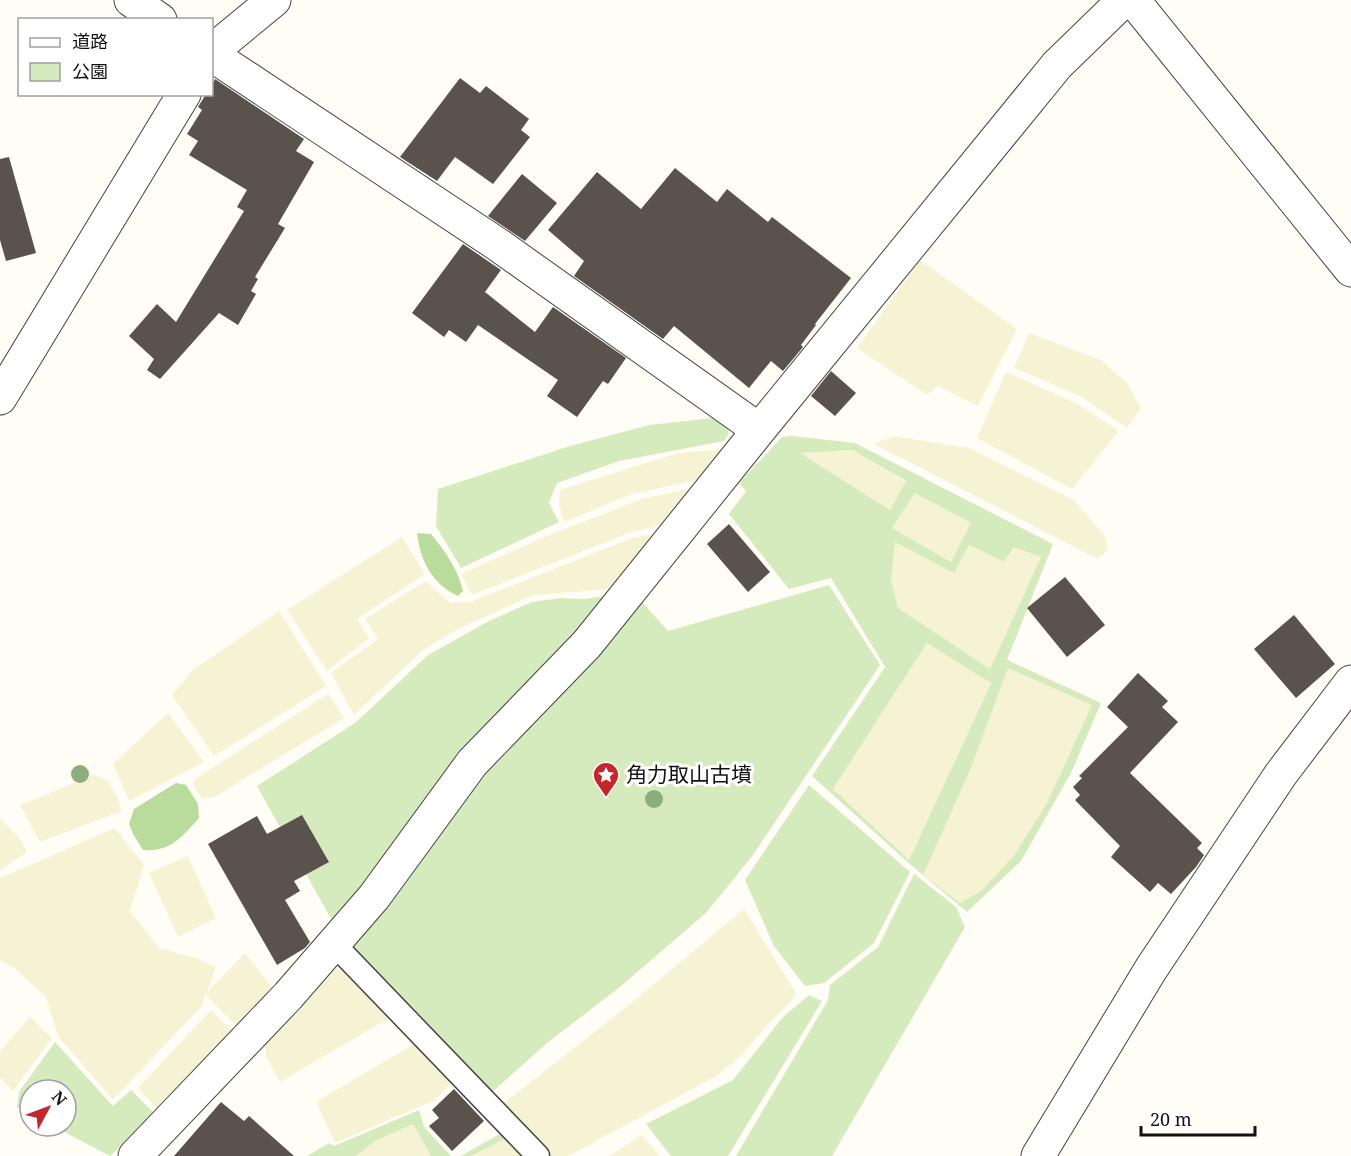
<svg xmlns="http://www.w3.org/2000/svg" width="1351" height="1156" font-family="'Noto Serif','Noto Sans JP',serif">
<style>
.farmland{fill:#f6f3d4}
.green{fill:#d5ebbd;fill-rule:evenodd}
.forest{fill:#b9dc9c}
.building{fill:#5a524d}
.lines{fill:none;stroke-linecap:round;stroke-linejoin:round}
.service-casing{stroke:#444;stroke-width:25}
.minor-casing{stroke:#444;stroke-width:35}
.tertiary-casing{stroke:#444;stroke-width:35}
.service{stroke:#fff;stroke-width:22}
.minor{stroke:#fff;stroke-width:33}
.tertiary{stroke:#fff;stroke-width:33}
.tree{fill:#8dad7f}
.labels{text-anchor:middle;stroke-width:6;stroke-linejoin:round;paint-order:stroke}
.poi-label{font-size:21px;fill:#111;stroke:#fff;text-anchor:start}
</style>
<rect width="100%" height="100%" fill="#fffdf5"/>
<path class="farmland" d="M920,260L1017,329L978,406L938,386L927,395L857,348Z
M1029,333L1101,360L1126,382L1141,408L1127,428L1082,397L1014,368Z
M1006,372L1078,404L1119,431L1072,489L977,438Z
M894,436L969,448L1074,500L1105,536L1108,550L1098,559L874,444Z
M727,449L702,479L632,494L564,522L559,505L560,490L678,453Z
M852,450L906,482L890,510L799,453Z
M693,488L666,524L629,533L472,595L461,574L544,537L642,499Z
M915,493L971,523L951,562L892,528Z
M664,532L612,589L533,595L456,630L423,650L354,715L331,673L378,639L365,619L426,581L450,603L470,602L632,538Z
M402,537L425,574L357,619L369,638L327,671L287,610Z
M895,541L954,573L969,544L1004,562L1014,547L1041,557L990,669L898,608L891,580Z
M279,611L326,686L214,756L172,695L193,670Z
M927,643L991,682L909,860L833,789Z
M1008,667L1093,705L1047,803L1013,857L981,891L960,903L922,875L971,768Z
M328,694L344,718L214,797L203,799L194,788L195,779Z
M168,713L204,762L129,801L113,764Z
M94,775L107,780L117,797L122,811L40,842L20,805Z
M0,818L21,840L27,852L0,870Z
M115,828L144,865L130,911L159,948L196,958L216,967L207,992L245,953L275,991L238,1028L206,995L201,1007L113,1100L58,1036L46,997L15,969L0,960V878Z
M188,856L216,918L178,937L149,873Z
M744,909L797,995L770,1022L741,1056L715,1077L568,1156H549L503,1104L625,1008Z
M335,967L353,975L391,1017L280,1082L266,1056L265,1038Z
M211,1010L234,1033L159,1111L138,1088Z
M30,1017L52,1038L13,1091L0,1078V1051Z
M414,1044L452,1082L435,1100L335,1143L316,1102Z
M413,1124L431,1156H356L375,1141Z
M642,1135L660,1156H609Z
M504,1138L519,1156H471Z"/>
<path class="green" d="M713,418L726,422L729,433L724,441L619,461L557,483L549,503L559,522L461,568L436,526L438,489L570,446L649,425Z
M792,436L855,443L1053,544L1007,660L1101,703L1071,773L1021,861L967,912L912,866L812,776L885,667L831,578L789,589L729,514L746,491L739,483L782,437ZM852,450L906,481L890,510L800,453ZM915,493L971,523L951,562L892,528ZM895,542L954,573L969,545L1004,562L1014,547L1041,557L990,669L898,608L891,580ZM927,643L991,683L909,860L833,789ZM1008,668L1092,705L1047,803L1013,857L981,891L960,903L923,875L971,768Z
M829,585L880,665L753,855L706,913L621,986L547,1043L489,1095L357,952L330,917L257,786L355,723L428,655L491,620L532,602L560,598L585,599L609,595L643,603L668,631Z
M809,785L910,872L874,943L824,983L805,986L774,946L745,880Z
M914,874L956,907L965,927L832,1156H736L828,1000L830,985L878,947Z
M809,995L822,1001L728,1156H671L646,1124L733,1080L783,1017Z
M55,1042L113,1106L131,1090L155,1114L110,1156L53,1126H66V1090H30V1114L17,1107L19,1092Z
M419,1110L424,1127L451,1156H431L413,1124L375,1141L356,1156H307L329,1143L334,1146Z
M503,1132L525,1156H519L504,1139L471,1156H461Z"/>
<path class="forest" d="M417,533L431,534C445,551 458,569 463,591L458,596C432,584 420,560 417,533Z
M176,783L186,785L198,804L199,818C182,837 171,852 143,850L133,834L129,824L134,809Z"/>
<path class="building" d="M460,78L480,93L486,86L529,119L521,130L530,137L493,184L455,157L437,181L400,157Z
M215,79L304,139L296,151L314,162L278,224L285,228L255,277L258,279L251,291L256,294L238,325L219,313L160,379L147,370L154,359L129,336L157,304L176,322L244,211L237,207L247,190L189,155L198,141L187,134L202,110L198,107L206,94H212V85Z
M9,157L36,253L6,261L0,240V159Z
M675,168L717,202L727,189L768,222L772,217L851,278L815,324L816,325L801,345L803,347L783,371L771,361L749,388L674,326L663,339L574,276L584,261L548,230L597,172L641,209Z
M522,174L557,203L525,241L488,216Z
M463,244L501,270L485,292L535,332L553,307L626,358L608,384L603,381L577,417L547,396L558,380L478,325L466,342L449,330L444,337L412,313Z
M831,371L856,393L835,416L811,396Z
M729,524L770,572L748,592L707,544Z
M1065,577L1105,625L1067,657L1027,608Z
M1294,615L1335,664L1296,698L1254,649Z
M1138,673L1168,701L1162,707L1178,722L1130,773L1202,843L1197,848L1204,855L1196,867L1171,894L1158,883L1150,892L1111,857L1120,846L1075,800L1080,795L1073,787L1082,778L1079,776L1128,727L1107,707Z
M302,815L329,862L294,881L300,891L285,900L310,942L305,948L277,965L208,844L257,816L267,834Z
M454,1089L484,1121L452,1151L429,1126L439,1118L432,1110Z
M221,1102L244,1121L249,1116L294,1156H174Z"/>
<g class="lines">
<g class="service-casing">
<path id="service" d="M334,944L538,1156"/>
</g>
<g class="minor-casing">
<path id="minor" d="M131,0L160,20
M212,51L274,0
M212,55L497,244L759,430
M0,398L184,94
M135,1156L288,996L374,897L472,763L587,644L759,430L1057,65L1124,0
M1038,1156L1151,969L1281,774L1351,682"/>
</g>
<g class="tertiary-casing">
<path id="tertiary" d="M1133,0L1351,270"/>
</g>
<use href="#service" class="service"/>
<use href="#minor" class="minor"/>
<use href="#tertiary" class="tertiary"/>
</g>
<g class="tree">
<circle cx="80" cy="774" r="9"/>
<circle cx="654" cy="799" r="9"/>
</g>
<defs>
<g id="sight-pin" transform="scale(1.35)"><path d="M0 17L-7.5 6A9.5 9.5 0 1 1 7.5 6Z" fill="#c4262e" stroke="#fff"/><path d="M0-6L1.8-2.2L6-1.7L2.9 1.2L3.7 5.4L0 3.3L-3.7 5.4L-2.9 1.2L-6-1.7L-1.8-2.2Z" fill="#fff"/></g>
</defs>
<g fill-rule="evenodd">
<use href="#sight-pin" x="606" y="775"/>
</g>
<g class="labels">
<g class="poi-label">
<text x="626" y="782">角力取山古墳</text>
</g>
</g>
<rect x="18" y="18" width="195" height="78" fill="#ffffff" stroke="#a0a0a0" stroke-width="1.5"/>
<rect x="30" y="38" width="30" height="9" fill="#ffffff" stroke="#a0a0a0" stroke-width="1.5"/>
<text x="72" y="48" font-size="18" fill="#111111">道路</text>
<rect x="30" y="63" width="30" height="18" fill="#d5ebbd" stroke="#a0a0a0" stroke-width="1.5"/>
<text x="72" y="78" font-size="18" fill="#111111">公園</text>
<g transform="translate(48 1108) rotate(49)"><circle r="28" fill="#ffffff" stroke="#a0a0a0" stroke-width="1.5"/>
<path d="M0-4.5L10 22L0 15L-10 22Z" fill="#c4262e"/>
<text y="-9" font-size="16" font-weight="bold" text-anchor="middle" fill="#111111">N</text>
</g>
<path d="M1141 1126v9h114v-9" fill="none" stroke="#111111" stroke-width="3"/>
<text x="1150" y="1126" font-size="18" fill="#111111" stroke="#ffffff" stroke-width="4.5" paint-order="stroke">20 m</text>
</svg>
